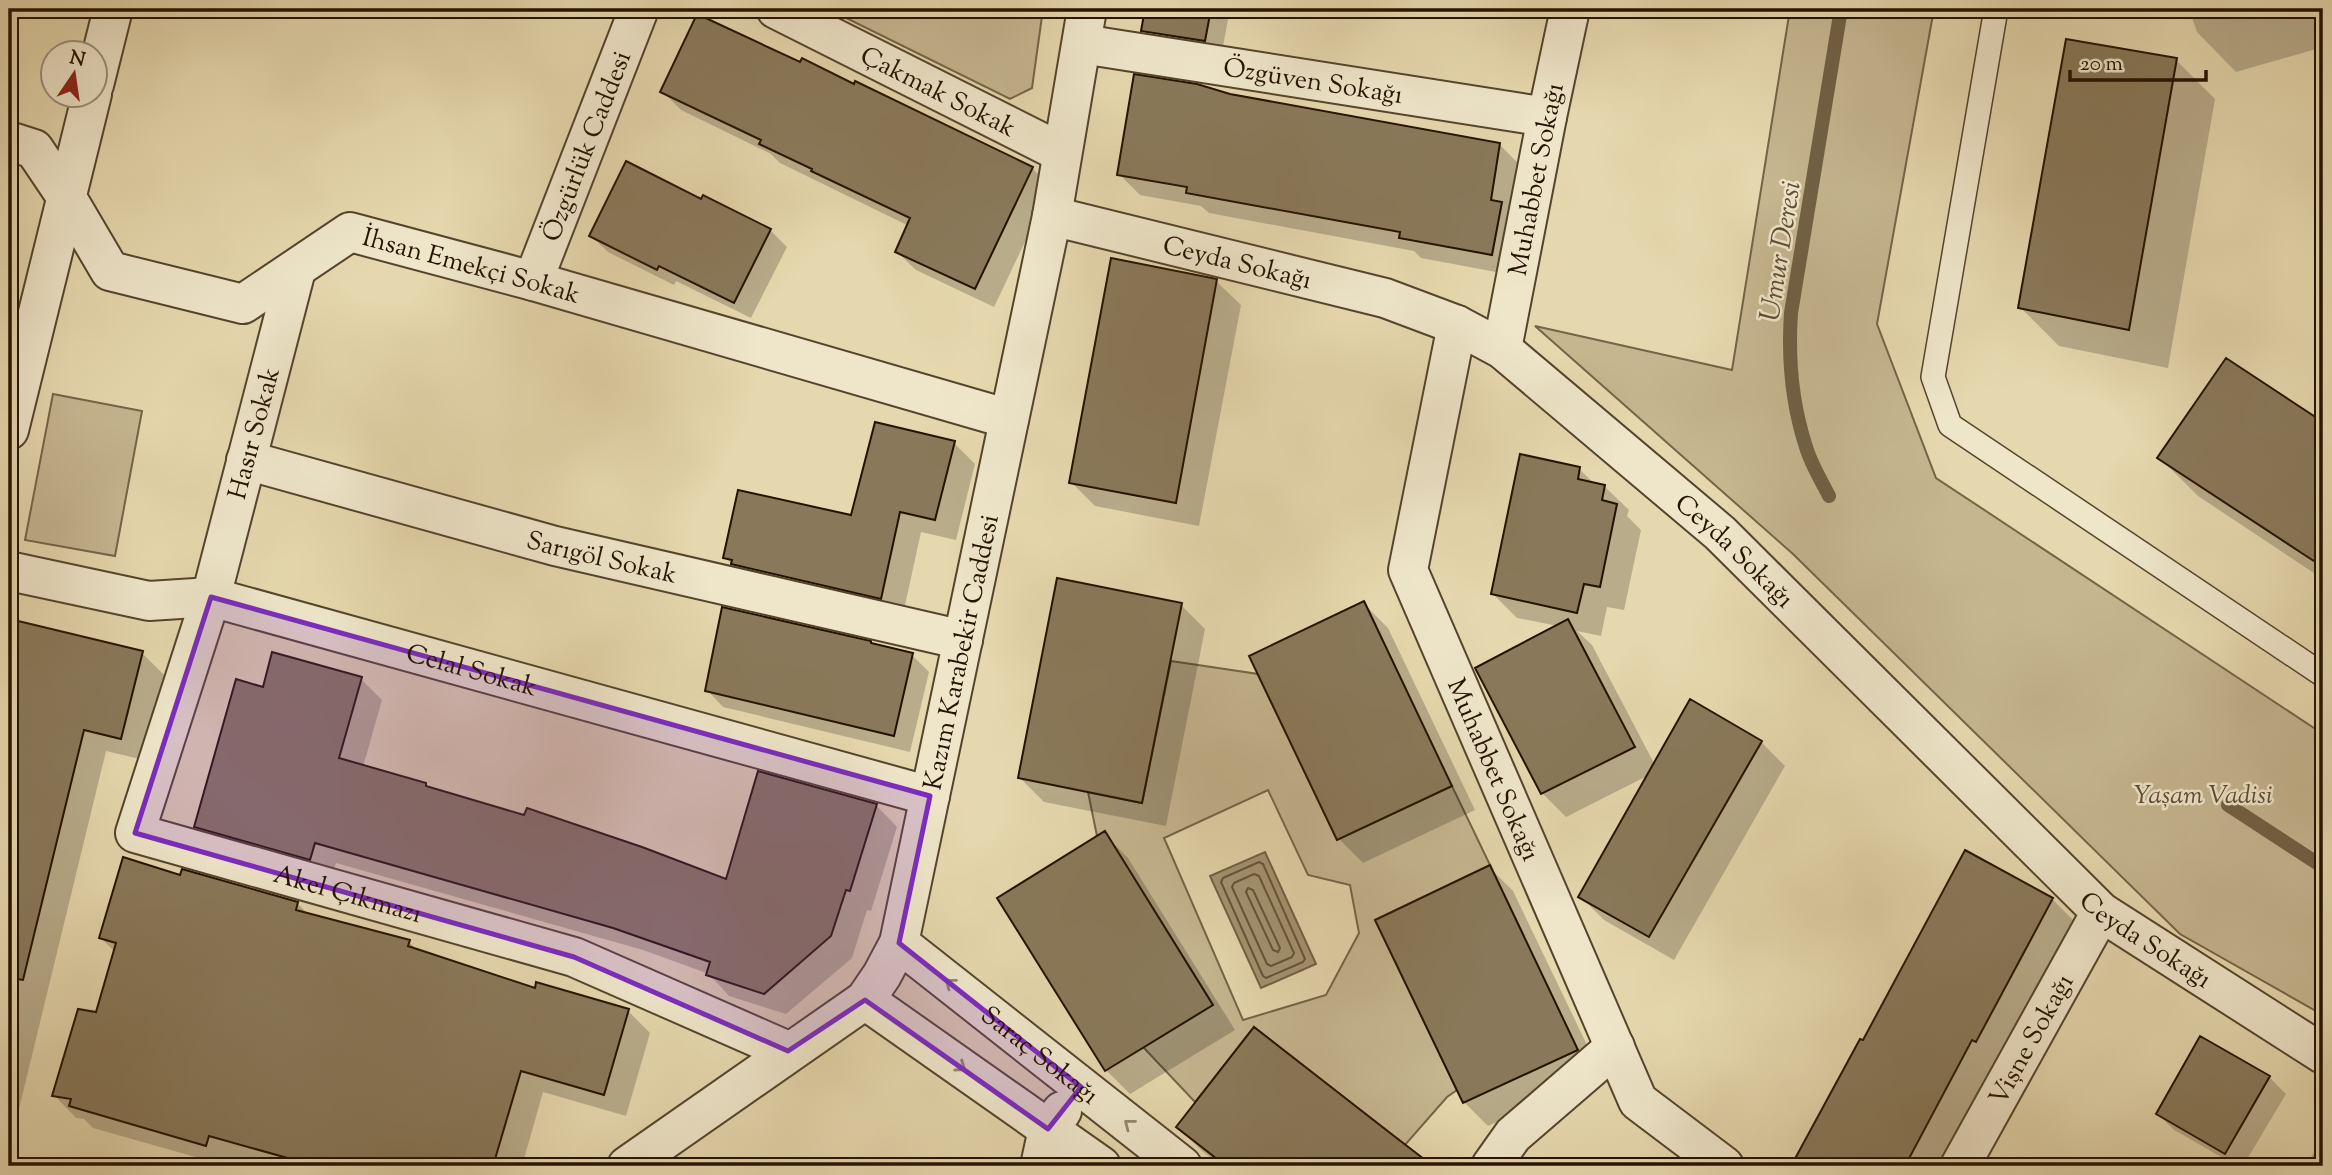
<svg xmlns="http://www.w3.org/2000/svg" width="2332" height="1175" font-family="'Sorts Mill Goudy',serif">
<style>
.green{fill:#c5b690;stroke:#746448;stroke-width:2;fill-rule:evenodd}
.water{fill:#a49573;stroke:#716145;stroke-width:2}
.shadow{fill:#0003}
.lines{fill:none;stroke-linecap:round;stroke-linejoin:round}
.shore{stroke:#64543a;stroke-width:2}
.stream{stroke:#716145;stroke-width:14}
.building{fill:#89795a;stroke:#241200;stroke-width:2}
.service-casing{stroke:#54442c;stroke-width:26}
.minor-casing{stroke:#54442c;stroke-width:42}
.tertiary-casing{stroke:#54442c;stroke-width:42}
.service{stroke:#efe6ca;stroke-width:23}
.minor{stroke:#efe6ca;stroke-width:38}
.tertiary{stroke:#efe6ca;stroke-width:38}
.oneway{stroke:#94876f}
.marked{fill:#7b2cbf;fill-opacity:0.2;stroke:#7b2cbf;stroke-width:5;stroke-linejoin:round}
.labels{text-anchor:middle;stroke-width:5;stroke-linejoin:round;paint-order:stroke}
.street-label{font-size:26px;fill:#241200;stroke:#efe6ca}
.park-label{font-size:26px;font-style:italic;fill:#5c4b32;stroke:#efe6ca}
.water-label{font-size:28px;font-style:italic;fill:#5e4d34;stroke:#efe6ca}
</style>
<rect width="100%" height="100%" fill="#e6d8ae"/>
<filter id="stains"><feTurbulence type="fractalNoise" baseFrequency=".00286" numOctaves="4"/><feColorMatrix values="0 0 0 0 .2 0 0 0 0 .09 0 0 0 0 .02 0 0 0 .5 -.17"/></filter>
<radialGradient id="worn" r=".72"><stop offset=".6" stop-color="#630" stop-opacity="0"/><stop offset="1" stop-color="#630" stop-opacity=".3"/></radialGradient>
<path class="green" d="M828,9H1043L1032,88L1010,99Z
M1790,9H1934L1877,324L1936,478L2323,734V1015L2180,934L1793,554L1535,326L1732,370Z
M53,394L142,411L115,556L25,540Z
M1171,661L1258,674L1337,840L1452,786L1490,865L1375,920L1457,1090L1447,1097L1405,1145L1254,1027L1195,1102L1143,1047L1212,1005L1097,836L1088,792L1142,803ZM1268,790L1308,875L1350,885L1359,933L1326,995L1243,1020L1164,838Z"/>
<path class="water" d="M1265,852L1316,964L1261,988L1210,876Z"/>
<path class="shadow" d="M1141,9H1230L1221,57L1160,47L1143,31L1144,22L1139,16Z
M2189,9H2323V47L2236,72L2197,32Z
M2176,60L2215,99L2168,368L2059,346L2020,307Z
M662,91L1032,168L1051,187L994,307L916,270L897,252L909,226L780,163L771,154L681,110Z
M1230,95L1500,145L1521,166L1512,275L1421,258L1414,251L1209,213L1201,206L1140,195L1119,174Z
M702,202L770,230L787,247L751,318L676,281L674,285L608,252L591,236Z
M1216,281L1241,305L1199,526L1095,506L1071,482Z
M2226,360L2323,424V579L2198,496L2159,457Z
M954,443L975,464L956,540L921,532L902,619L746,579L725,557L853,517Z
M1579,469L1595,484L1604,486L1629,510L1627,516L1641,530L1624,610L1607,607L1601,636L1577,631L1592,645L1655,765L1761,742L1785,766L1674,960L1604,920L1580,896L1649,775L1566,817L1542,793L1477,668L1558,626L1517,618L1492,593Z
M1363,603L1388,628L1475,810L1363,863L1339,839Z
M1181,605L1205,629L1166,826L1044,802L1020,778Z
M16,622L142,653L164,675L144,760L106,751L19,1109L9,1107V652Z
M912,655L929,672L910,752L723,707L707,690Z
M361,679L382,700L363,767L426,784L430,789L727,881L876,805L897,827L871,911L867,910L852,958L786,1014L729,996L709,974L643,950L336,863L331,880L217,848L196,826L264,689Z
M1104,834L1128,858L1235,1030L1130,1094L1106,1070Z
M1489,867L1513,891L1601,1074L1488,1126L1464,1102Z
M181,877L297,903L309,915L409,942L418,951L536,990L628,1011L650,1033L626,1116L543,1092L522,1166H263L231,1157L227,1166L93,1128L84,1119L76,1118L54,1095L97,1014L115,952L101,938Z
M2052,899L2076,923L1941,1166H1793L1861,1041L1863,1043Z
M2269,1077L2286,1094L2243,1166H2237L2174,1130L2158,1114Z
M1178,1127L1414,1154L1426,1166H1222L1202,1151Z
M2323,1137V1166H2306Z"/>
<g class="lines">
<path class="shore" d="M1259,862L1263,864L1305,959L1303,962L1266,978L1263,976L1221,882L1223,878Z
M1254,874L1259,876L1294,953L1292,957L1271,966L1267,964L1232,887L1234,883Z
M1248,888L1253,890L1280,948L1278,952L1273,950L1246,892Z"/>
<path class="stream" d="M1829,496C1821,480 1811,464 1806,447C1792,404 1788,357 1791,313L1841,9
M2228,805L2323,867"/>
</g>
<path class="building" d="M1145,9H1211L1205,41L1141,31Z
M697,14L800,62L802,58L854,84L855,81L1033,167L975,289L895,252L910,218L811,171L812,169L759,144L761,140L660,92Z
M2066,39L2177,58L2129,330L2018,308Z
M1134,74L1197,84L1230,94L1500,143L1491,200L1502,202L1492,255L1399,238L1400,232L1186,193L1187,187L1117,175Z
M626,161L701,199L703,195L771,229L734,303L659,266L657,270L589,236Z
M1111,258L1217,279L1176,503L1069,483Z
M2226,358L2323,422V567L2157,458Z
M875,422L955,441L935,520L900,512L881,599L731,564L732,560L723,558L738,490L851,515Z
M1520,454L1580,467L1578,479L1605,485L1602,500L1617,504L1600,587L1584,584L1577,613L1491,594Z
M1057,578L1182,603L1142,803L1018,778Z
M1364,601L1452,786L1337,840L1249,656Z
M722,607L871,641V643L913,653L894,736L705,691Z
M1568,619L1635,747L1541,794L1475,668Z
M14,620L143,651L121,739L84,730L23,980L9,978V643Z
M272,652L362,677L339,758L426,783V786L524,815L527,808L642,847L726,879L758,771L877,804L850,891L846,890L831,936L764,994L706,975L710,962L613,928L315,843L310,860L194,827L236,679L263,687Z
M1690,699L1762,741L1649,937L1578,897Z
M1105,831L1213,1005L1105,1071L997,898Z
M1965,850L2053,898L1976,1042L1972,1040L1905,1166H1791L1860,1039L1863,1040Z
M123,857L180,875L182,869L298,902L296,910L410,940L408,946L535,988L536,982L629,1009L604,1095L521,1071L493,1166H316L209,1136L206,1146L69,1106L71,1099L52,1096L78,1009L96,1012L116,943L99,938Z
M1490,865L1578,1050L1463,1103L1375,920Z
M1254,1027L1394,1136L1433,1166H1226L1176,1127Z
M2200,1036L2270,1076L2225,1154L2156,1114Z"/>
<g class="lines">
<g class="service-casing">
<path id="service" d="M1996,9L1933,377L1950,425L2323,675"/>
</g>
<g class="minor-casing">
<g id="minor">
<path id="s1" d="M776,9L1062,153"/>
<path id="s2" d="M1082,44L1547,117"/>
<path d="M94,85L113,9"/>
<path id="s3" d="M9,141L34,149L67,198L110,271L243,304L350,232L533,281L1009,419"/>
<path id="s4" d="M1052,216L1385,298L1457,325L1502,349L1720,533L2101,912L2323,1054"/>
<path id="s5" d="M296,270L211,597L135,833L574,957L788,1051"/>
<path id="s6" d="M533,281L639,9"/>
<path id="s7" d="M1457,325L1408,570L1638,1101L1724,1166"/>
<path id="s8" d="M1502,349L1547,117L1570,9"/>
<path d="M9,430L92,94"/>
<path id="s9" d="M246,460L555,546L963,640"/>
<path id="s10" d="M9,571L149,601L211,597L930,796"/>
<path id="s11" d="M899,943L1182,1166"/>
<path d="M865,1000L1101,1166"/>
<path d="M1040,1166L1048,1129L1062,1111"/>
<path d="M1491,1166L1513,1135L1615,1047"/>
<path id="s12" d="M1960,1166L2101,912"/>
</g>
</g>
<g class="tertiary-casing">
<g id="tertiary">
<path id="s13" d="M627,1166L865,1000L882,975L899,943L1052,216L1087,9"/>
</g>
</g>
<use href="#service" class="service"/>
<use href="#minor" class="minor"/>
<use href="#tertiary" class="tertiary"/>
</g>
<defs><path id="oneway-chevron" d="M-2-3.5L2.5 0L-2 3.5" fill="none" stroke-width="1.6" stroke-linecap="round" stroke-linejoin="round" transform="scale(1.75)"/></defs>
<g class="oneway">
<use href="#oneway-chevron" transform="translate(950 983) rotate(-142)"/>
<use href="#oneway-chevron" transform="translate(961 1067) rotate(35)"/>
<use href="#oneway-chevron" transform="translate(1129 1124) rotate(-142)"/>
</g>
<path class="marked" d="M211,597L930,796L899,943L1081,1087L1048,1129L865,1000L788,1051L574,957L135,833Z"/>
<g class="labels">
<g class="street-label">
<text dy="9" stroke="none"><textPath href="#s2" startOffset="234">Özgüven Sokağı</textPath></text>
<text dy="9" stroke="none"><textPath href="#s1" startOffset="182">Çakmak Sokak</textPath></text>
<text dy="9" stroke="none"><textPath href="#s6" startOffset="145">Özgürlük Caddesi</textPath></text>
<text dy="9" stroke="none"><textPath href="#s8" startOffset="173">Muhabbet Sokağı</textPath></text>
<text dy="9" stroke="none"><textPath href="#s4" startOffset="191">Ceyda Sokağı</textPath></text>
<text dy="9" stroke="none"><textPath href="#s3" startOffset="562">İhsan Emekçi Sokak</textPath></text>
<text transform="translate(253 433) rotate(-75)" y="9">Hasır Sokak</text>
<text dy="9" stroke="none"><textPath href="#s4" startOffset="779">Ceyda Sokağı</textPath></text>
<text dy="9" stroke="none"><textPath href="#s9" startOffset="369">Sarıgöl Sokak</textPath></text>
<text dy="9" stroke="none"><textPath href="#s13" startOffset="654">Kazım Karabekir Caddesi</textPath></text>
<text dy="9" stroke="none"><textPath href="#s10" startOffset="476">Celal Sokak</textPath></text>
<text dy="9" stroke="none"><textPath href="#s7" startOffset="467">Muhabbet Sokağı</textPath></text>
<text dy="9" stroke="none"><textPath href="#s5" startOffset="807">Akel Çıkmazı</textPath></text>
<text dy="9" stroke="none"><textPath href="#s4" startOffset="1346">Ceyda Sokağı</textPath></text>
<text dy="9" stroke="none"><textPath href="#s12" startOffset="145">Vişne Sokağı</textPath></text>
<text dy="9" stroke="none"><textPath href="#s11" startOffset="180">Saraç Sokağı</textPath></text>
</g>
<g class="park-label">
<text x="2203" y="803">Yaşam Vadisi</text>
</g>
<g class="water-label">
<text transform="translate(1779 251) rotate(-81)" y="10">Umur Deresi</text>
</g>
</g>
<rect width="2332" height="1175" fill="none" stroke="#e6d8ae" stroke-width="35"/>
<rect x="10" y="10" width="2311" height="1154" fill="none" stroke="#241200" stroke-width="3.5"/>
<rect x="18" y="18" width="2297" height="1140" fill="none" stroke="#241200" stroke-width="2"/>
<g transform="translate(74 74) rotate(13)"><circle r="33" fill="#efe6ca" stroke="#9e9179" stroke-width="2"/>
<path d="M0-5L12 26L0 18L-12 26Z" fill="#8f2418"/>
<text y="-10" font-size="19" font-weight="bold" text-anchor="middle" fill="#241200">N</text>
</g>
<path d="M2070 70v10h136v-10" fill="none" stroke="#241200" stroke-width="3.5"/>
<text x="2080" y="70" font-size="21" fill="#241200" stroke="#efe6ca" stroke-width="5" paint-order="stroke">20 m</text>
<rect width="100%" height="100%" filter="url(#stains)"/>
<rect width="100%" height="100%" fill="url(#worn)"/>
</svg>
